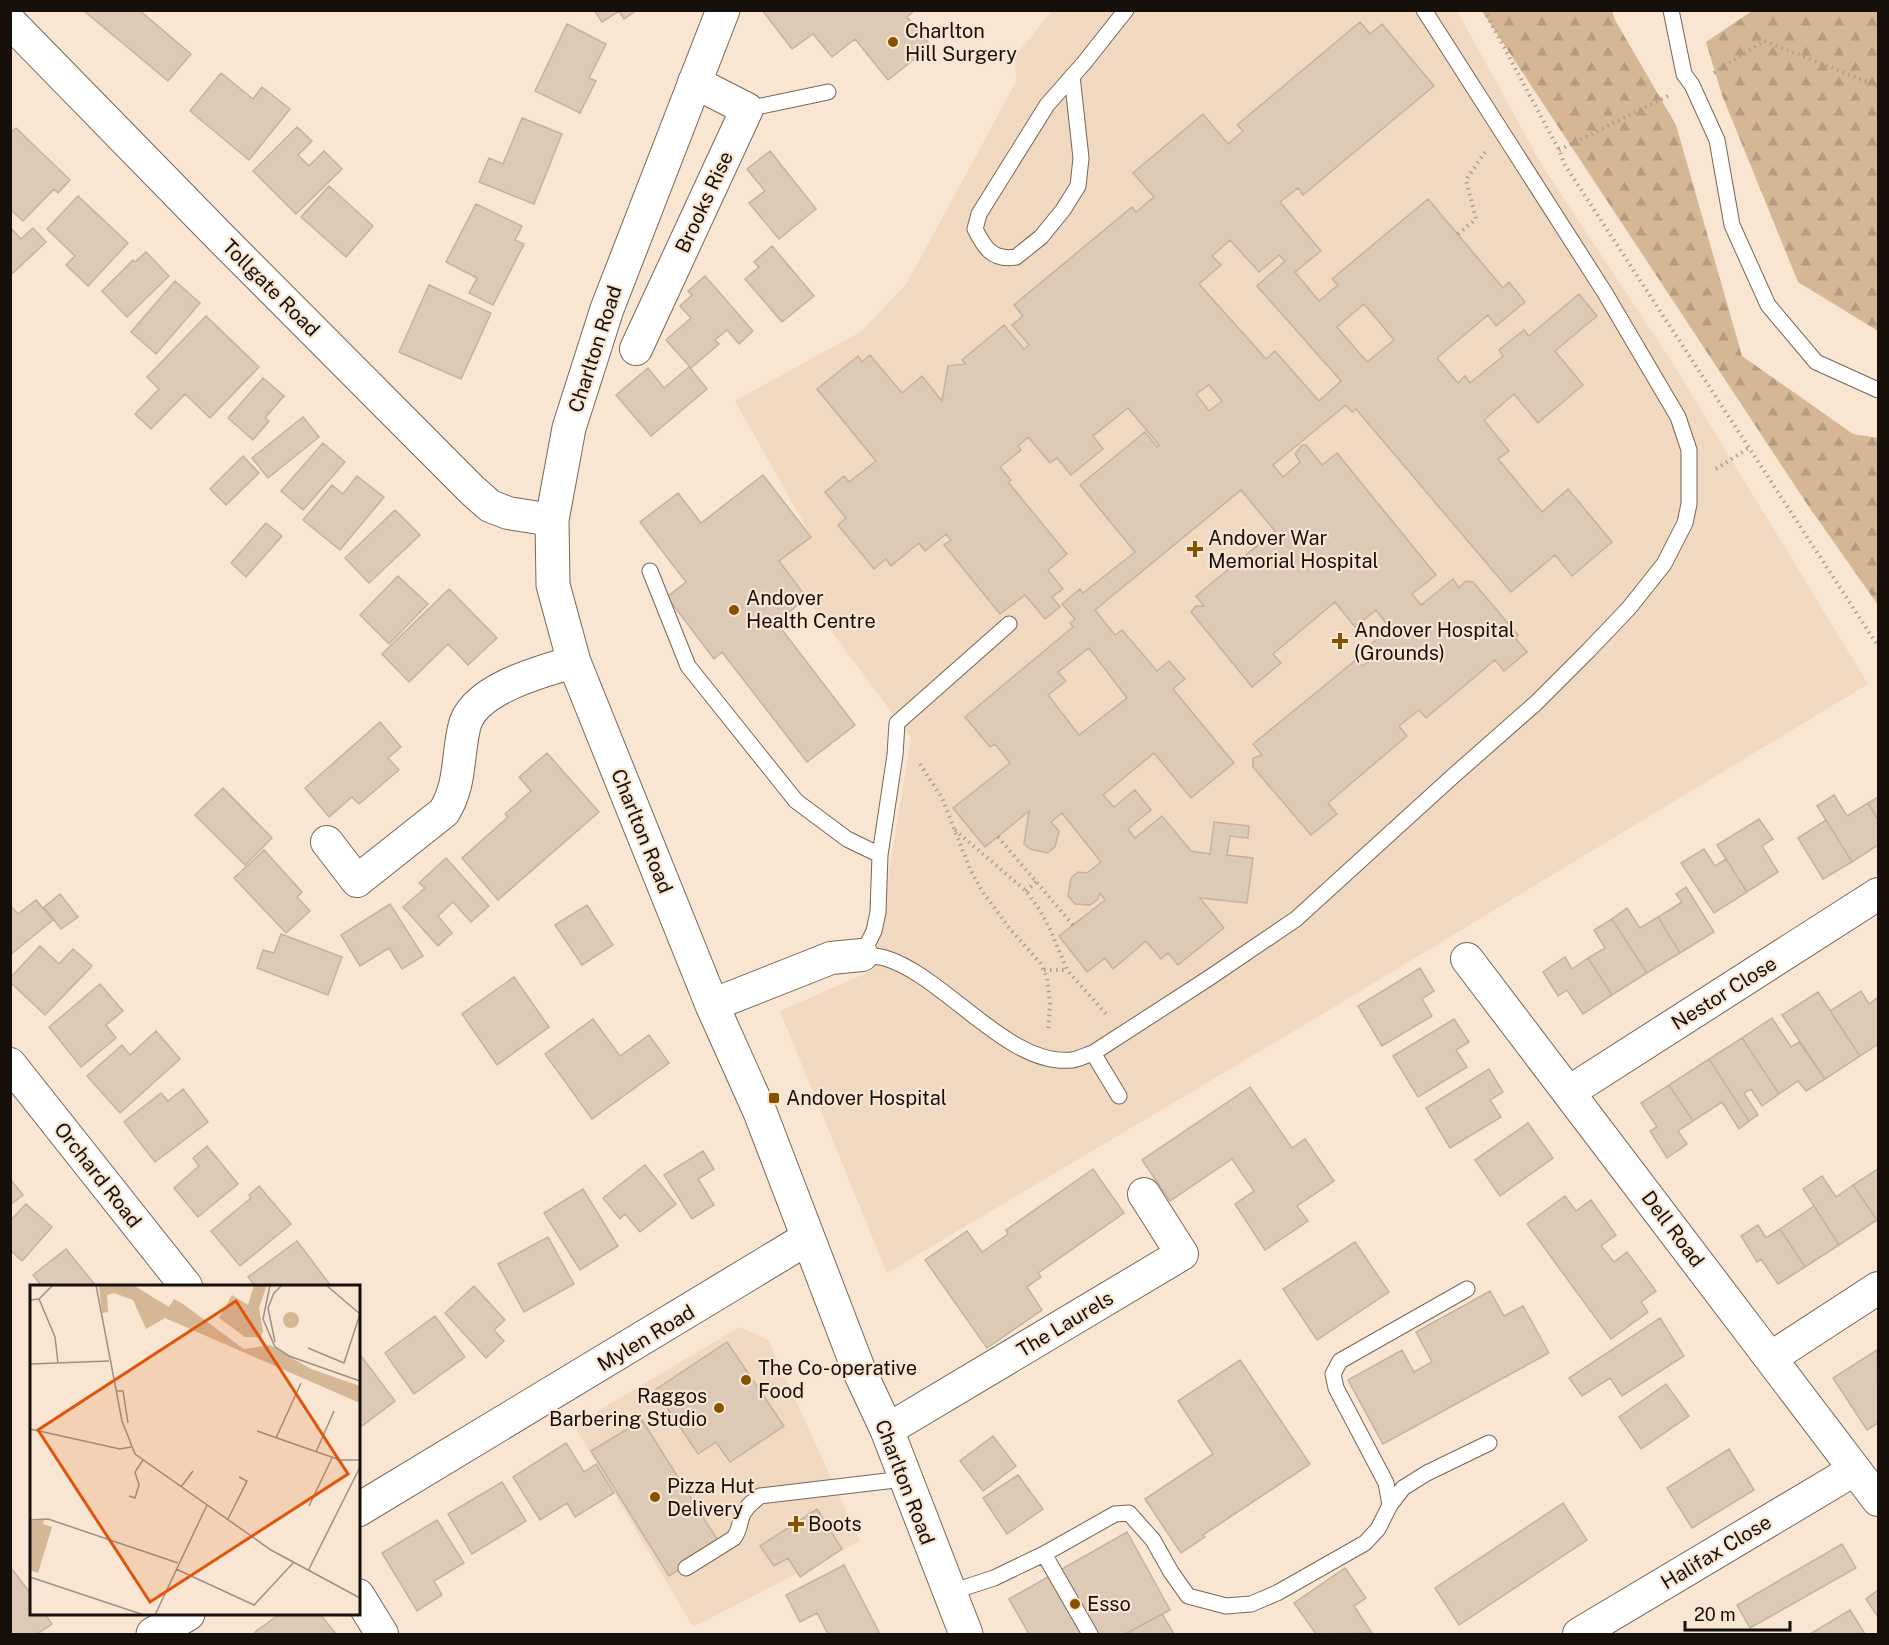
<svg xmlns="http://www.w3.org/2000/svg" width="1889" height="1645" font-family="'Public Sans',sans-serif">
<style>
.built{fill:#f1d8c0}
.forest{fill:url(#forest-firs)}
.building{fill:#dccab7;stroke:#c4b2a0;stroke-width:1.5;fill-rule:evenodd}
.lines{fill:none;stroke-linecap:round;stroke-linejoin:round}
.lane-casing{stroke:#776756;stroke-width:17}
.street-casing{stroke:#776756;stroke-width:34}
.secondary-casing{stroke:#776756;stroke-width:35}
.path{stroke:#ad9e90;stroke-width:4;stroke-dasharray:1.5 4.5;stroke-linecap:butt}
.lane{stroke:#fff;stroke-width:15}
.street{stroke:#fff;stroke-width:32}
.secondary{stroke:#fff;stroke-width:33}
.poi-dot{fill:#875100;stroke:#f8e5d2;stroke-width:2}
.labels{text-anchor:middle;stroke-width:4.5;stroke-linejoin:round;paint-order:stroke}
.poi-label{font-size:20px;fill:#17100a;stroke:#f8e5d2;text-anchor:start}
.street-label{font-size:20px;fill:#17100a;stroke:#f8e5d2}
.inset-road{fill:none;stroke:#9e9082;stroke-width:1.5}
.view{fill:#de550c;fill-opacity:0.15;stroke:#de550c;stroke-width:3}
.inset-edge{fill:none;stroke:#17100a;stroke-width:3}
</style>
<defs>
<pattern id="forest-firs" width="22" height="20" patternUnits="userSpaceOnUse" patternTransform="scale(1.5)"><rect width="22" height="20" fill="#d5b695"/><path d="M5 1l3.5 6h-7zM16 11l3.5 6h-7z" fill="#b69b7f"/></pattern>
</defs>
<rect width="100%" height="100%" fill="#f8e5d2"/>
<path class="built" d="M1052,11H1457L1543,167L1670,359L1868,684L1314,1019L887,1273L780,1011L873,970L911,738L779,561L811,536L735,401L862,331L907,283L1016,82L1015,56Z
M740,1327L768,1340L860,1541L693,1627L574,1425Z"/>
<path class="forest" d="M1482,11H1612L1615,20L1676,125L1742,356L1853,434L1878,438V605L1807,504Z
M1752,11H1878V331L1798,282L1722,95L1706,42Z"/>
<path class="building" d="M83,10H139L191,54L168,81Z
M594,10H637L624,19L619,11L602,22Z
M762,10H915L907,17L931,46L888,80L855,39L832,57L813,34L792,49Z
M1360,22L1370,34L1382,24L1434,86L1303,195L1298,188L1280,202L1321,251L1295,272L1319,301L1338,285L1332,279L1428,199L1503,288L1509,282L1525,302L1496,326L1488,315L1437,358L1458,383L1465,376L1470,383L1503,356L1499,350L1524,330L1529,336L1579,294L1597,316L1555,351L1583,385L1538,423L1514,394L1484,420L1509,451L1498,459L1542,512L1568,489L1612,542L1572,576L1555,555L1511,592L1356,409L1352,412L1346,405L1273,465L1283,477L1300,462L1295,454L1302,445H1306L1322,465L1337,453L1436,575L1412,594L1421,605L1453,579L1459,588L1466,581L1473,582L1518,635L1515,638L1527,652L1504,671L1495,660L1426,718L1419,710L1399,726L1407,736L1328,803L1337,814L1311,835L1253,767V758L1262,755L1253,744L1357,659L1363,666L1372,659L1364,650L1390,628L1376,610L1355,627L1335,602L1273,654L1281,663L1252,687L1191,612L1196,606H1204L1196,596L1275,531L1241,490L1095,610L1115,635L1122,630L1157,671L1169,661L1185,679L1173,689L1234,763L1191,798L1154,753L1103,795L1114,807L1135,790L1151,810L1128,829L1135,838L1162,816L1191,851L1210,854L1214,822L1249,826L1248,838L1230,836L1227,855L1253,858L1247,903L1200,898L1224,928L1178,965L1168,953L1161,959L1146,941L1113,969L1105,958L1087,972L1059,936L1105,900L1100,893L1098,899L1090,905L1075,904L1068,896L1071,878L1078,872L1087,873L1101,862L1062,813L1051,822L1059,831L1055,847L1047,853L1030,849L1024,844L1029,811L985,847L953,808L1010,763L995,744L990,747L965,717L1073,627L1070,623L1075,619L1062,604L1080,589L1083,593L1135,552L1080,485L1145,432L1157,447L1159,445L1128,408L1093,436L1103,449L1071,475L1057,458L1050,463L1028,437L1018,446L1021,450L1000,467L1011,480L1008,482L1067,554L1048,570L1063,589L1052,597L1060,607L1045,619L1025,595L1000,614L944,545L951,540L946,534L925,551L919,543L891,566L886,559L874,569L838,525L846,518L825,492L844,476L849,482L876,461L817,389L858,356L862,362L870,355L902,393L922,376L942,401L948,366L966,364L962,360L1004,325L1024,349L1029,345L1012,325L1023,316L1014,305L1132,207L1136,212L1154,197L1133,173L1203,114L1228,144L1243,131L1237,125ZM1230,240L1259,272L1279,255L1285,261L1257,286L1341,381L1319,401L1275,351L1266,359L1199,284L1221,265L1212,256ZM1364,304L1394,340L1367,362L1337,327ZM1209,385L1222,401L1209,411L1196,394ZM1089,648L1127,698L1079,735L1048,695L1066,681L1058,672Z
M567,24L606,44L589,78L596,81L580,113L535,91Z
M221,73L253,99L262,87L290,109L249,160L190,111Z
M522,118L562,134L534,204L479,182L489,158L503,164Z
M297,127L312,141L298,155L309,166L324,151L342,169L296,214L253,171Z
M16,128L70,180L58,193L54,189L23,221L10,209V133Z
M770,151L816,209L779,239L749,203L765,191L747,169Z
M329,186L373,226L346,257L301,217Z
M78,196L128,243L88,286L66,265L75,256L47,229Z
M476,204L522,226L515,240L524,244L493,305L469,293L477,278L446,262Z
M10,227L21,239L33,228L46,242L13,273L10,270Z
M772,246L814,296L782,322L745,279L759,267L754,262Z
M146,252L169,276L127,317L102,291L133,260L135,262Z
M705,276L753,331L739,344L727,330L715,340L719,344L691,368L666,340L691,318L680,306L692,295L688,291Z
M175,281L200,303L156,354L131,332Z
M429,285L491,313L461,379L399,352Z
M206,316L259,367L210,418L185,394L151,429L135,414L159,389L147,377Z
M689,367L707,389L651,436L616,395L648,368L664,388Z
M263,378L284,396L265,418L269,421L253,440L228,418Z
M303,417L319,437L268,478L252,458Z
M323,443L345,462L303,510L281,491Z
M243,456L259,473L226,505L210,489Z
M763,475L811,537L779,561L807,598L776,622L855,725L807,762L722,652L714,659L667,597L686,582L640,522L678,493L701,523Z
M357,476L384,497L340,550L303,520L332,485L343,494Z
M395,510L420,535L369,583L345,558Z
M266,523L282,536L246,577L231,563Z
M398,576L428,604L389,644L360,615Z
M449,589L497,638L468,665L448,644L409,682L382,654Z
M380,722L401,747L388,758L399,770L359,804L352,797L329,817L305,788Z
M547,753L599,812L498,900L462,858L508,817L505,814L531,791L519,777Z
M223,788L272,838L245,865L195,815Z
M1834,795L1847,816L1868,803L1878,820V845L1852,862L1817,806Z
M1878,797V820L1868,803Z
M1759,819L1773,839L1762,846L1778,872L1747,892L1717,845Z
M1826,820L1852,862L1823,879L1798,838Z
M1704,849L1715,866L1726,859L1747,892L1714,913L1681,863Z
M264,850L302,892L297,897L310,911L286,933L234,878Z
M446,858L489,906L471,922L453,902L438,916L452,933L438,946L403,907L425,888L419,883Z
M1686,887L1714,932L1680,953L1658,917L1682,902L1676,894Z
M60,894L78,917L61,929L44,907Z
M36,900L53,920L10,955V905L18,914Z
M390,904L423,956L402,969L389,948L360,966L341,935Z
M587,905L613,945L582,965L555,925Z
M1627,908L1640,928L1658,917L1680,953L1647,973L1612,919Z
M1612,919L1647,973L1612,995L1588,958L1605,948L1594,930Z
M281,934L342,957L328,995L257,968L263,950L274,953Z
M40,946L59,964L73,949L92,966L45,1015L10,982V978Z
M1565,957L1572,969L1588,958L1612,995L1583,1014L1567,990L1558,996L1543,972Z
M1420,968L1434,991L1422,999L1432,1016L1382,1046L1358,1006Z
M514,977L549,1027L497,1065L462,1014Z
M100,984L123,1011L106,1025L116,1038L81,1067L49,1027Z
M1861,991L1869,1004L1877,998L1878,1001V1044L1860,1056L1830,1011Z
M1818,992L1860,1056L1825,1079L1782,1015Z
M1772,1018L1791,1047L1799,1042L1825,1079L1806,1091L1798,1081L1779,1094L1742,1038Z
M593,1019L620,1056L649,1035L669,1063L592,1119L545,1054Z
M1454,1019L1469,1042L1456,1050L1467,1067L1418,1097L1393,1056Z
M156,1031L180,1059L120,1113L87,1076L122,1045L130,1055Z
M1742,1038L1779,1094L1762,1106L1751,1089L1744,1093L1758,1115L1749,1121L1709,1059Z
M1709,1059L1749,1121L1739,1129L1722,1102L1693,1121L1669,1085Z
M1489,1069L1503,1092L1490,1100L1501,1117L1450,1148L1426,1108Z
M1669,1085L1693,1121L1678,1131L1687,1144L1667,1158L1650,1131L1657,1127L1641,1103Z
M1250,1087L1292,1148L1305,1139L1334,1181L1297,1206L1308,1221L1265,1250L1235,1204L1254,1191L1232,1159L1170,1201L1142,1160Z
M183,1089L208,1122L155,1162L124,1122L161,1093L168,1101Z
M1528,1123L1553,1158L1500,1196L1475,1160Z
M207,1146L238,1184L198,1217L174,1188L199,1166L193,1158Z
M703,1151L714,1169L698,1179L714,1205L692,1219L664,1175Z
M645,1165L676,1204L640,1232L625,1214L620,1219L603,1198Z
M1093,1169L1124,1213L1038,1273L1041,1277L1027,1287L1042,1310L987,1348L925,1260L967,1231L982,1252L1008,1234L1006,1230Z
M1878,1169V1219L1877,1220L1853,1185Z
M1822,1176L1836,1197L1853,1185L1877,1220L1839,1245L1803,1189Z
M10,1179L23,1195L10,1205Z
M259,1186L291,1224L240,1266L211,1231L251,1198L249,1195Z
M583,1189L618,1246L580,1270L544,1213Z
M1565,1196L1576,1211L1591,1200L1616,1235L1601,1246L1614,1262L1627,1252L1656,1291L1641,1302L1648,1312L1611,1339L1527,1224Z
M26,1204L52,1227L22,1261L10,1250V1221Z
M1814,1206L1839,1245L1805,1267L1780,1229Z
M1758,1225L1766,1238L1780,1229L1805,1267L1778,1284L1761,1259L1757,1262L1741,1236Z
M548,1237L574,1284L524,1312L498,1264Z
M297,1241L331,1286H255L248,1277Z
M1355,1242L1389,1292L1317,1340L1283,1289Z
M66,1249L96,1286H42L33,1275Z
M474,1286L505,1320L494,1330L504,1341L486,1358L445,1313Z
M1490,1291L1504,1316L1523,1306L1549,1353L1383,1444L1348,1380L1402,1350L1414,1372L1432,1362L1416,1332Z
M435,1316L465,1357L414,1394L385,1353Z
M1660,1318L1684,1356L1622,1396L1610,1378L1582,1396L1569,1378Z
M727,1342L784,1426L730,1462L716,1442L698,1454L655,1390Z
M1877,1350L1878,1423L1867,1430L1833,1378Z
M358,1352L395,1401L362,1426L358,1422Z
M1240,1360L1310,1464L1203,1535L1205,1537L1181,1553L1145,1499L1213,1454L1178,1401Z
M1666,1384L1689,1416L1641,1449L1619,1417Z
M642,1420L720,1544L669,1576L591,1451Z
M993,1436L1016,1466L983,1491L960,1461Z
M566,1443L584,1472L596,1464L614,1493L575,1517L567,1503L540,1520L513,1477Z
M1729,1449L1754,1490L1692,1528L1667,1488Z
M1018,1475L1043,1509L1007,1534L983,1498Z
M502,1482L526,1521L472,1554L448,1514Z
M1563,1503L1587,1540L1459,1625L1435,1588Z
M817,1509L842,1549L800,1577L788,1558L774,1566L760,1546Z
M437,1520L464,1563L434,1581L442,1595L417,1611L382,1553Z
M1127,1532L1170,1610L1125,1634H1029L1009,1599Z
M1842,1544L1856,1568L1750,1628L1737,1605Z
M844,1565L880,1634H828L817,1613L800,1622L786,1595Z
M11,1568L32,1595V1614H45L52,1624L37,1634H10Z
M1345,1568L1366,1598L1354,1606L1372,1633L1316,1634L1294,1603Z
M1878,1590V1617L1866,1599Z
M1850,1610L1865,1634H1810Z
M280,1614H320L336,1634H257L255,1632Z
M1162,1614L1174,1634H1125Z"/>
<g class="lines">
<g class="lane-casing">
<path id="lane" d="M1671,10L1684,74L1692,85L1717,140L1732,225L1768,305L1816,362L1878,390
M1072,76L1081,158L1078,186L1063,210L1041,237L1016,257C992,261 984,247 975,229L979,214L1047,105L1084,63L1126,10
M747,109L828,92
M650,571L688,666L796,801L847,839L880,855
M1009,624L897,723L895,755L880,855L878,912L874,931L862,955C870,956 878,956 885,958C945,976 1008,1067 1072,1060C1079,1059 1086,1055 1093,1053L1209,978L1296,919L1452,777L1536,703L1589,650L1629,608L1664,564L1685,523L1689,504V450L1678,417L1605,293L1424,10
M1093,1053L1119,1096
M1390,1505L1403,1488L1427,1473L1489,1443
M1044,1554L1090,1634
M686,1568L734,1538C739,1531 739,1527 741,1519C743,1509 752,1502 760,1496L904,1479
M948,1593L994,1578L1044,1554L1115,1514L1129,1513L1153,1540L1171,1572L1188,1596L1226,1606L1251,1604L1277,1593L1365,1543L1378,1529L1390,1505L1386,1483L1336,1388L1333,1374L1340,1361L1467,1289"/>
</g>
<g class="street-casing">
<path id="street" d="M10,22L223,240L472,490L490,506L508,513L552,520
M636,349L747,109L694,82
M327,842L357,881L444,812C461,784 457,759 464,728C471,690 541,671 574,662
M1467,959L1878,1500
M712,1005L831,958L862,955
M10,1064L186,1286
M1569,1092L1878,894
M1772,1357L1878,1288
M887,1430L1182,1254L1144,1194
M358,1595L382,1634
M1579,1634L1854,1470"/>
</g>
<g class="secondary-casing">
<path id="secondary" d="M723,10L607,309L569,428L552,520L553,585L574,662L712,1005L760,1112L858,1368L887,1430L966,1634
M358,1510L808,1238
M153,1634L188,1614"/>
</g>
<path class="path" d="M1484,10L1559,150L1565,165L1878,646
M1714,73L1764,41L1878,86
M1559,150L1670,95
M1458,234L1476,219L1466,180L1485,152
M1716,469L1750,447
M920,764L942,798L970,869L982,891L1010,929L1040,963L1047,977L1050,1004L1048,1031
M955,830L1026,891L1039,909L1050,929L1067,970L1106,1014
M998,837L1073,925
M1026,891L1036,882
M1044,970H1067"/>
<use href="#lane" class="lane"/>
<use href="#street" class="street"/>
<use href="#secondary" class="secondary"/>
</g>
<g class="poi-dot">
<circle cx="893" cy="42" r="6"/>
<path d="M1192 540h6v6h6v6h-6v6h-6v-6h-6v-6h6z"/>
<circle cx="734" cy="610" r="6"/>
<path d="M1337 632h6v6h6v6h-6v6h-6v-6h-6v-6h6z"/>
<rect x="768" y="1092" width="12" height="12" rx="3"/>
<circle cx="746" cy="1380" r="6"/>
<circle cx="719" cy="1408" r="6"/>
<circle cx="655" cy="1497" r="6"/>
<path d="M793 1515h6v6h6v6h-6v6h-6v-6h-6v-6h6z"/>
<circle cx="1075" cy="1604" r="6"/>
</g>
<g class="labels">
<g class="poi-label">
<text x="905" y="38">Charlton<tspan x="905" dy="23">Hill Surgery</tspan></text>
<text x="1208" y="545">Andover War<tspan x="1208" dy="23">Memorial Hospital</tspan></text>
<text x="746" y="605">Andover<tspan x="746" dy="23">Health Centre</tspan></text>
<text x="1354" y="637">Andover Hospital<tspan x="1354" dy="23">(Grounds)</tspan></text>
<text x="786" y="1105">Andover Hospital</text>
<text x="758" y="1375">The Co-operative<tspan x="758" dy="23">Food</tspan></text>
<text x="707" y="1403" text-anchor="end">Raggos<tspan x="707" dy="23">Barbering Studio</tspan></text>
<text x="667" y="1493">Pizza Hut<tspan x="667" dy="23">Delivery</tspan></text>
<text x="808" y="1531">Boots</text>
<text x="1087" y="1611">Esso</text>
</g>
<g class="street-label">
<text transform="translate(704 202) rotate(-65)" y="7">Brooks Rise</text>
<text transform="translate(271 288) rotate(45)" y="7">Tollgate Road</text>
<text transform="translate(595 349) rotate(-72)" y="7">Charlton Road</text>
<text transform="translate(642 831) rotate(68)" y="7">Charlton Road</text>
<text transform="translate(1724 993) rotate(-32)" y="7">Nestor Close</text>
<text transform="translate(98 1175) rotate(52)" y="7">Orchard Road</text>
<text transform="translate(1673 1229) rotate(53)" y="7">Dell Road</text>
<text transform="translate(1065 1324) rotate(-31)" y="7">The Laurels</text>
<text transform="translate(646 1338) rotate(-31)" y="7">Mylen Road</text>
<text transform="translate(905 1482) rotate(69)" y="7">Charlton Road</text>
<text transform="translate(1716 1552) rotate(-31)" y="7">Halifax Close</text>
</g>
</g>
<g transform="translate(30 1285)">
<rect width="330" height="330" fill="#f8e5d2"/>
<path d="M253 35a8 8 0 1 1 16 0a8 8 0 1 1-16 0ZM14,235L13,239L22,242L8,288L0,285V236Z" fill="#d5b695"/>
<path d="M69,0H103L139,22L144,14L153,19L214,64L240,60L281,84L330,101V118L135,33L116,44L103,15L84,8L77,10L78,27L72,28ZM224,0H237L229,23L233,46L231,52H215L189,33L202,10L218,20Z" fill="#d5b695"/>
<path class="inset-road" d="M66,0L92,136L105,169L241,265L330,313M240,0L233,34L245,62L259,71L330,96M296,0L330,29M9,14L25,52L28,78M0,15L9,14L23,0M245,57L238,23L244,8L252,0M278,63L314,78L330,29M0,79L79,76M86,106H93L98,138M0,144L90,164L101,162M227,146L310,175H330M246,153L271,98M286,167L304,126M151,202L163,186M99,211L105,213L109,200L105,187L113,175M279,221L302,173M198,234L217,196L209,192M0,235L18,234L148,278M146,284L224,320L263,278M278,286L330,182M0,292L114,330M125,330L177,220"/>
<path class="view" d="M206,16L318,189L120,317L8,145Z"/>
<rect width="330" height="330" class="inset-edge"/>
</g>
<rect width="1889" height="1645" fill="none" stroke="#17100a" stroke-width="24"/>
<path d="M1685 1621v9h105v-9" fill="none" stroke="#17100a" stroke-width="3"/>
<text x="1694" y="1621" font-size="18" fill="#17100a" stroke="#f8e5d2" stroke-width="4.5" paint-order="stroke">20 m</text>
</svg>
